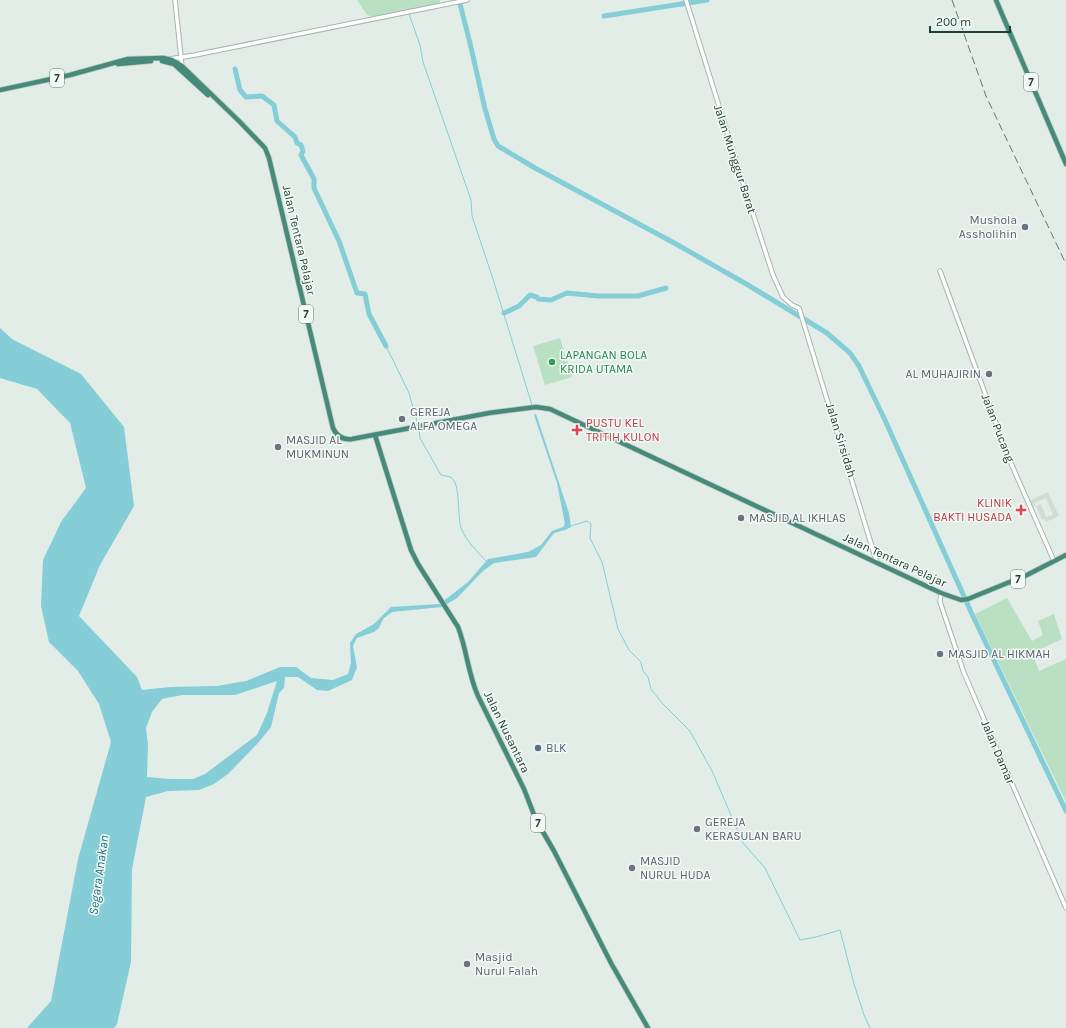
<svg xmlns="http://www.w3.org/2000/svg" width="1066" height="1028" font-family="Karla,sans-serif">
<style>
.built{fill:#d0ddd7}
.green{fill:#b9e0c3}
.water{fill:#85cdd7;fill-rule:evenodd}
.lines{fill:none;stroke-linecap:round;stroke-linejoin:round}
.stream{stroke:#85cdd7;stroke-width:1}
.river{stroke:#85cdd7;stroke-width:5}
.tertiary-casing{stroke:#a4b6af;stroke-width:5.5}
.trunk-casing{stroke:#c1cac7;stroke-width:6}
.tertiary{stroke:#fff;stroke-width:3.5}
.trunk{stroke:#468b79;stroke-width:4.5}
.rail{stroke:#5b7c72;stroke-width:1;stroke-dasharray:8 4;stroke-linecap:butt}
.worship-dot{fill:#6b7280;stroke:#f3faf6;stroke-width:1.5}
.leisure-dot{fill:#2e9e5b;stroke:#f3faf6;stroke-width:1.5}
.health-dot{fill:#e0444e;stroke:#f3faf6;stroke-width:1.5}
.service-dot{fill:#5c6f8a;stroke:#f3faf6;stroke-width:1.5}
.labels{text-anchor:middle;stroke-width:3;stroke-linejoin:round;paint-order:stroke}
.shield{fill:#f3faf6;stroke:#5f7870;stroke-width:1}
.shield-label{font-size:11px;font-weight:bold;fill:#204037}
.street-label{font-size:12px;fill:#204037;stroke:#f3faf6}
.worship-label{font-size:12px;fill:#5b616d;stroke:#f3faf6;text-anchor:start}
.leisure-label{font-size:12px;fill:#27864d;stroke:#f3faf6;text-anchor:start}
.health-label{font-size:12px;fill:#be3a42;stroke:#f3faf6;text-anchor:start}
.service-label{font-size:12px;fill:#4e5e75;stroke:#f3faf6;text-anchor:start}
.water-label{font-size:13px;font-style:italic;fill:#157282;stroke:#f3faf6}
</style>
<rect width="100%" height="100%" fill="#e2ede8"/>
<path class="built" d="M1048,492L1059,516L1046,522L1044,519L1042,520L1036,506L1041,504L1046,517L1053,515L1046,498L1034,503L1035,506L1032,507L1029,501Z"/>
<path class="green" d="M357,0H440V2L437,5L376,17L367,15Z
M560,338L572,377L545,385L533,346Z
M1007,598L1032,641L1043,635L1038,621L1054,614L1062,639L1032,653L1039,671L1066,659V802L975,614Z"/>
<path class="water" d="M0,328L12,339L81,374L124,427L134,506L100,565L79,616L137,677L142,690L170,687L217,686L246,681L280,667H296L311,678L333,680L348,674L351,663L350,643L356,634L374,624L391,607L439,604L450,596L468,582L488,559L528,552L541,545L552,531L563,527L565,524L557,483L534,415L536,414L569,513L571,527L565,530L554,533L536,557L494,563L483,571L457,598L442,607L392,612L383,619L379,628L374,632L357,638L353,646L357,667L352,680L328,691L317,690L298,677H285L284,688L279,693L271,727L258,743L228,774L214,784L199,790L168,791L146,797L132,869L131,962L117,1024L114,1028H27L51,1001L78,859L111,742L99,704L78,671L49,642L41,606L43,560L61,522L86,488L70,423L37,389L0,378ZM277,681L267,713L257,735L205,774L193,779H169L147,777L148,745L146,728L152,712L162,699L182,695H235Z"/>
<g class="lines">
<path class="stream" d="M409,14L420,45L423,62L471,200L472,216L493,279L532,405
M386,346L409,393L418,425
M419,428L420,438L441,475C444,476 448,476 450,477C462,482 456,519 462,530C467,542 478,552 487,562
M571,526L587,521L591,524L590,538L602,562L618,629L629,650L641,662L643,671L648,677L651,689L662,703L689,730L695,740L712,771L743,843L765,868L800,940L816,937L840,930L854,984L864,1015L870,1028"/>
<path class="river" d="M459,0L470,43L485,109L494,139L498,146L535,168L676,244L748,285L827,333L850,353L859,366L884,418L971,612L1066,811
M604,16L707,0
M235,69L240,90L246,97L262,96L274,105L277,121L295,137L297,143L301,145L303,151L301,155L314,179V188L338,239
M339,241L357,293L365,294L369,314L386,346
M504,313L519,306L530,295L537,297L538,299L551,300L567,293L598,296H638L666,288"/>
<g class="tertiary-casing">
<path id="tertiary" d="M175,0L182,67
M686,0L742,180L773,275L783,297L792,305L799,308L877,563
M170,59L195,55L467,0
M940,271L1010,461L1054,561
M941,593L940,602L964,673L1066,908"/>
</g>
<g class="trunk-casing">
<path id="trunk" d="M996,0L1066,164
M162,61L174,64L208,95
M118,64L151,61
M0,90L70,75L128,59L163,58L172,60L182,66L240,122L265,148L269,158L333,428C337,437 343,440 352,439L489,413L536,407L550,409L941,593L961,600L968,599L1027,575L1066,555
M375,435L411,550L418,564L458,627C467,650 468,674 478,696L524,789L536,820L554,851L611,963L648,1028"/>
</g>
<use href="#tertiary" class="tertiary"/>
<use href="#trunk" class="trunk"/>
<path class="rail" d="M952,0L986,96L1066,264"/>
</g>
<g class="worship-dot">
<circle cx="1025" cy="227" r="4"/>
<circle cx="989" cy="374" r="4"/>
<circle cx="402" cy="419" r="4"/>
<circle cx="278" cy="447" r="4"/>
<circle cx="741" cy="518" r="4"/>
<circle cx="940" cy="654" r="4"/>
<circle cx="697" cy="829" r="4"/>
<circle cx="632" cy="868" r="4"/>
<circle cx="467" cy="964" r="4"/>
</g>
<circle class="leisure-dot" cx="552" cy="362" r="4"/>
<g class="health-dot">
<path d="M575 424h4v4h4v4h-4v4h-4v-4h-4v-4h4z"/>
<path d="M1019 504h4v4h4v4h-4v4h-4v-4h-4v-4h4z"/>
</g>
<circle class="service-dot" cx="538" cy="748" r="4"/>
<g class="labels">
<g class="shield">
<rect x="50" y="69" width="14" height="18" rx="3"/>
<rect x="1024" y="73" width="14" height="18" rx="3"/>
<rect x="299" y="305" width="14" height="18" rx="3"/>
<rect x="1011" y="570" width="14" height="18" rx="3"/>
<rect x="531" y="814" width="14" height="18" rx="3"/>
</g>
<g class="shield-label">
<text x="57" y="82">7</text>
<text x="1031" y="86">7</text>
<text x="306" y="318">7</text>
<text x="1018" y="583">7</text>
<text x="538" y="827">7</text>
</g>
<g class="street-label">
<text transform="translate(735 159) rotate(72)" y="4">Jalan Munggur Barat</text>
<text transform="translate(299 240) rotate(77)" y="4">Jalan Tentara Pelajar</text>
<text transform="translate(998 428) rotate(69)" y="4">Jalan Pucang</text>
<text transform="translate(841 440) rotate(73)" y="4">Jalan Sirsidah</text>
<text transform="translate(895 560) rotate(25)" y="4">Jalan Tentara Pelajar</text>
<text transform="translate(507 732) rotate(64)" y="4">Jalan Nusantara</text>
<text transform="translate(998 752) rotate(67)" y="4">Jalan Damar</text>
</g>
<g class="worship-label">
<text x="1017" y="224" text-anchor="end">Mushola<tspan x="1017" dy="14">Assholihin</tspan></text>
<text x="981" y="378" text-anchor="end">AL MUHAJIRIN</text>
<text x="410" y="416">GEREJA<tspan x="410" dy="14">ALFA OMEGA</tspan></text>
<text x="286" y="444">MASJID AL<tspan x="286" dy="14">MUKMINUN</tspan></text>
<text x="749" y="522">MASJID AL IKHLAS</text>
<text x="948" y="658">MASJID AL HIKMAH</text>
<text x="705" y="826">GEREJA<tspan x="705" dy="14">KERASULAN BARU</tspan></text>
<text x="640" y="865">MASJID<tspan x="640" dy="14">NURUL HUDA</tspan></text>
<text x="475" y="961">Masjid<tspan x="475" dy="14">Nurul Falah</tspan></text>
</g>
<g class="leisure-label">
<text x="560" y="359">LAPANGAN BOLA<tspan x="560" dy="14">KRIDA UTAMA</tspan></text>
</g>
<g class="health-label">
<text x="586" y="427">PUSTU KEL<tspan x="586" dy="14">TRITIH KULON</tspan></text>
<text x="1012" y="507" text-anchor="end">KLINIK<tspan x="1012" dy="14">BAKTI HUSADA</tspan></text>
</g>
<g class="service-label">
<text x="546" y="752">BLK</text>
</g>
<g class="water-label">
<text transform="translate(98 875) rotate(-82)" y="5">Segara Anakan</text>
</g>
</g>
<path d="M930 26v6h80v-6" fill="none" stroke="#204037" stroke-width="2"/>
<text x="936" y="26" font-size="12" fill="#204037" stroke="#f3faf6" stroke-width="3" paint-order="stroke">200 m</text>
</svg>
